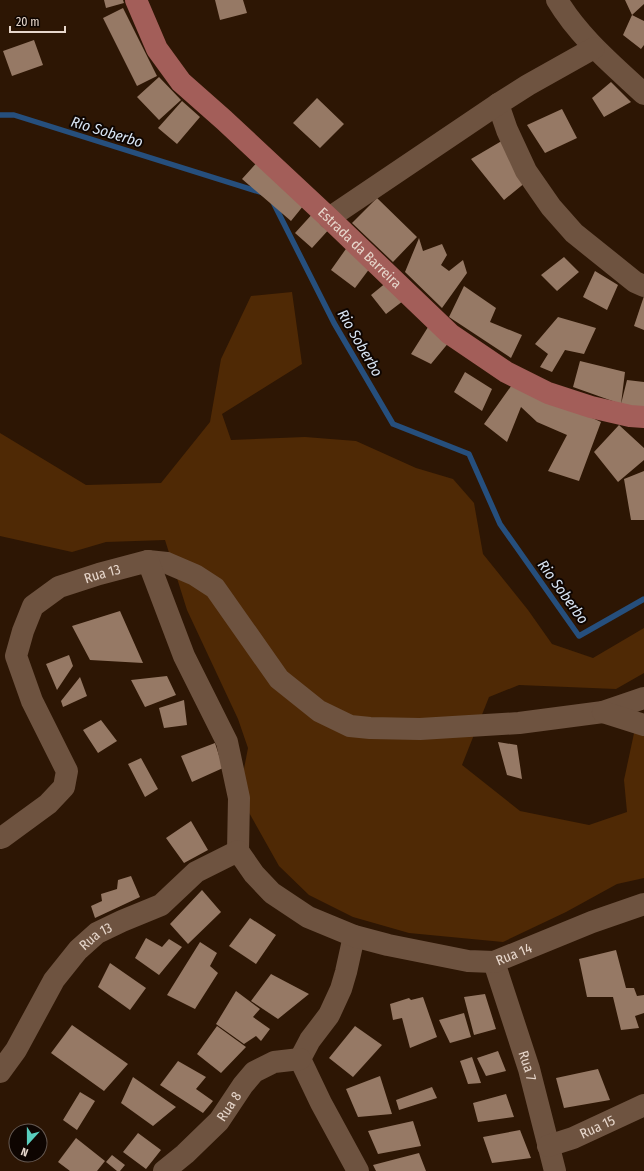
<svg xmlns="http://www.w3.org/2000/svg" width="644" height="1171" font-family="'Fira Sans Condensed',sans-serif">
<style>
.green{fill:#4f2905}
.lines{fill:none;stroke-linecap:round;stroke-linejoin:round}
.stream{stroke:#264f7d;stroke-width:5.5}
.building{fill:#967965}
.minor{stroke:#6e5340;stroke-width:22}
.major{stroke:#a35e59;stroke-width:22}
.labels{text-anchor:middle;stroke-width:4;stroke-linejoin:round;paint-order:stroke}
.street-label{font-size:14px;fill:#e7d7cc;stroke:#0e0501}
.water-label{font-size:15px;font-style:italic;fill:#d9e5f4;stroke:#0e0501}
</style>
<rect width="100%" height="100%" fill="#2d1604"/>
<path class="green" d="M292,292L302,364L222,414L231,440L305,437L356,441L416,468L453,479L474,503L483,554L528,610L552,644L593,658L644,628V673L616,689L519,685L489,697L462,765L520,811L589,825L627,812L624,780L636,724L644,723V878L617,884L566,912L503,942L409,933L353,917L309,895L279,866L247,809L243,774L248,748L238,719L187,610L165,540L106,542L72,552L0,536V433L86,485L161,483L210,422L221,359L251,296Z"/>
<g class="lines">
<path class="stream" d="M0,115H14L263,193
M273,202L334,323L393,424L469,454L500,524L579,636L644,599"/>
</g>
<path class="building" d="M104,0H123L124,3L106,8Z
M215,0H243L247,13L220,20Z
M625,0H644V4L632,15Z
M123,8L157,76L137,86L103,18Z
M632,15L644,21V45L641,49L623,35Z
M34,40L43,65L12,76L3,51Z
M159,77L181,100L159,120L137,97Z
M611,82L631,102L604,117L592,98Z
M317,98L344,124L320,148L293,123Z
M182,101L200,117L177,144L158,128Z
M562,109L577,138L545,153L527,125Z
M505,139L526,182L504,200L471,159Z
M260,159L308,200L291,221L242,179Z
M377,198L417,237L393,262L352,223Z
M315,211L332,226L312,248L295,233Z
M419,238L423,251L442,244L447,255L441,265L449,271L463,260L467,273L442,308L405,272Z
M348,246L373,264L355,288L331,270Z
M564,257L579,272L557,291L541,275Z
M595,271L618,285L607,310L583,297Z
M387,282L403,301L386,314L371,295Z
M464,286L496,308L490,322L522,335L511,358L449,317Z
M644,296V330L634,326Z
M558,317L596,328L584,354L565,350L552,372L540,367L548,354L535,344Z
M430,324L450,341L431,364L411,354Z
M580,361L625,372L621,404L627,380L644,382V412L621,404L573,387Z
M465,372L492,389L482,411L454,392Z
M514,382L601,422L579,481L548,471L567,435L537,422L521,407L507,442L484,424Z
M619,425L644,448V460L618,482L594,452Z
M644,471V520H631L624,479Z
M120,611L143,663L90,660L72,626Z
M69,655L73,666L57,690L46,664Z
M167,676L176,695L145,707L131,680Z
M80,677L87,696L63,707L61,701Z
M184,700L187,725L164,728L159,708Z
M101,720L117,741L98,753L83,730Z
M498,742L517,745L522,779L507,775Z
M215,743L223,768L192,782L181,756Z
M141,758L158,789L145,797L128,764Z
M191,821L208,850L184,863L166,838Z
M131,876L140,897L95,918L91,906L102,901L101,894L117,889L118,880Z
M202,890L221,912L188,944L170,924Z
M250,918L276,935L256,964L229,946Z
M146,938L162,947L169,939L182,947L159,975L135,958Z
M200,942L217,953L210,966L218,973L195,1009L167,995Z
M616,950L626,988H634L637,996L644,995V1013L635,1016L639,1028L621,1030L613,997H587L579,959Z
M110,963L146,988L130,1010L98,987Z
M271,974L309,994L278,1019L251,1001Z
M236,991L260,1009L253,1017L270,1029L261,1041L256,1036L244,1044L216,1024Z
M485,994L496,1029L474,1035L464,997Z
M423,997L437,1037L410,1048L402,1018L393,1020L390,1004L409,998L411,1000Z
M464,1013L471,1037L450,1043L439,1020Z
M72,1025L128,1064L104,1091L51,1053Z
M217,1026L246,1047L221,1073L197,1054Z
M355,1026L382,1045L353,1077L329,1058Z
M498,1051L506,1071L486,1076L477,1058Z
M472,1057L481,1083L468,1084L460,1061Z
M178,1061L206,1077L196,1089L213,1101L203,1113L160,1085Z
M598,1069L610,1100L564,1108L556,1078Z
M380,1076L392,1114L358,1117L346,1089Z
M133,1077L176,1107L153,1126L121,1103Z
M432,1087L437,1098L399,1110L396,1100Z
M80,1092L95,1101L77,1130L63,1120Z
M506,1094L514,1117L478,1122L473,1103Z
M413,1121L421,1146L378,1154L368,1131Z
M520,1130L531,1158L492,1163L483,1137Z
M138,1133L161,1150L146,1169L123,1152Z
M76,1138L105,1161L97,1171H70L58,1162Z
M419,1153L426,1171H376L373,1165Z
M112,1155L125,1165L120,1171H117L106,1162Z"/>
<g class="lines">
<g class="minor">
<path d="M557,0C579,37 613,65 644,94"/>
<path d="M498,104L507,130L526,171L551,207L574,233L635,282L644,286"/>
<path d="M329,218L498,104L528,85L594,48"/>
<path d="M148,561L167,563L195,575L215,588L279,679L319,711L350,726L370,728L420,729L519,723L603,712L644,698"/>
<path d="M603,712L644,725"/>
<path id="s1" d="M0,838L3,837L48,804L64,787L67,771L32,701L16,656L23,631L33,606L59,587L99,574L148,561L184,656L227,742L239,798L238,851"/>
<path d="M354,936L346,972L341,989L329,1015L310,1040L300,1059L321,1103L358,1171"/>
<path id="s2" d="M494,962L529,1069L555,1171"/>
<path id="s3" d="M0,1072L16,1050L54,980L78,950L97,933L122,921L161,905L196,872L238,851L254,874L272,893L308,917L354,936L388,945L468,961L494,962L592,922L644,904"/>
<path id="s4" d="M548,1146L573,1138L644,1105"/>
<path id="s5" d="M164,1171L185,1154L219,1121L243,1085L254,1072L274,1062L300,1059"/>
</g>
<path class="major" id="s6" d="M136,0L157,49L181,82L224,120L329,218L450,334L506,372L548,393L591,407L630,416L644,417"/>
</g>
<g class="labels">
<g class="street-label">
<text dy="5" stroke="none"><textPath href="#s6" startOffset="338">Estrada da Barreira</textPath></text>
<text dy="5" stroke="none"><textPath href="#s1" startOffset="355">Rua 13</textPath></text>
<text dy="5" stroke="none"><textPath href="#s3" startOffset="168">Rua 13</textPath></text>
<text dy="5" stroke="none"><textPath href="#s3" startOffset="647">Rua 14</textPath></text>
<text dy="5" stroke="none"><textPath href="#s2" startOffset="109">Rua 7</textPath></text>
<text dy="5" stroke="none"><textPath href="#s5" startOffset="92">Rua 8</textPath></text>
<text dy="5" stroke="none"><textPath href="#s4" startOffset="53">Rua 15</textPath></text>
</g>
<g class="water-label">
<text transform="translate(107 132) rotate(17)" y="5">Rio Soberbo</text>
<text transform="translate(360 343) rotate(60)" y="5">Rio Soberbo</text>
<text transform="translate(563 592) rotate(54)" y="5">Rio Soberbo</text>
</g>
</g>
<g transform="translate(28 1143) rotate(201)"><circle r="19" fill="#0e0501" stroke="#655952"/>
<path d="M0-3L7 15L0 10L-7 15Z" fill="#59cebe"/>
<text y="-6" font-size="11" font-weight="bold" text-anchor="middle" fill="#e7d7cc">N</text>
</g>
<path d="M10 26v6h55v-6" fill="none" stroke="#e7d7cc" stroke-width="2"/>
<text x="16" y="26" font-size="12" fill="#e7d7cc" stroke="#0e0501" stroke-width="3" paint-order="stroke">20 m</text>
</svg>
